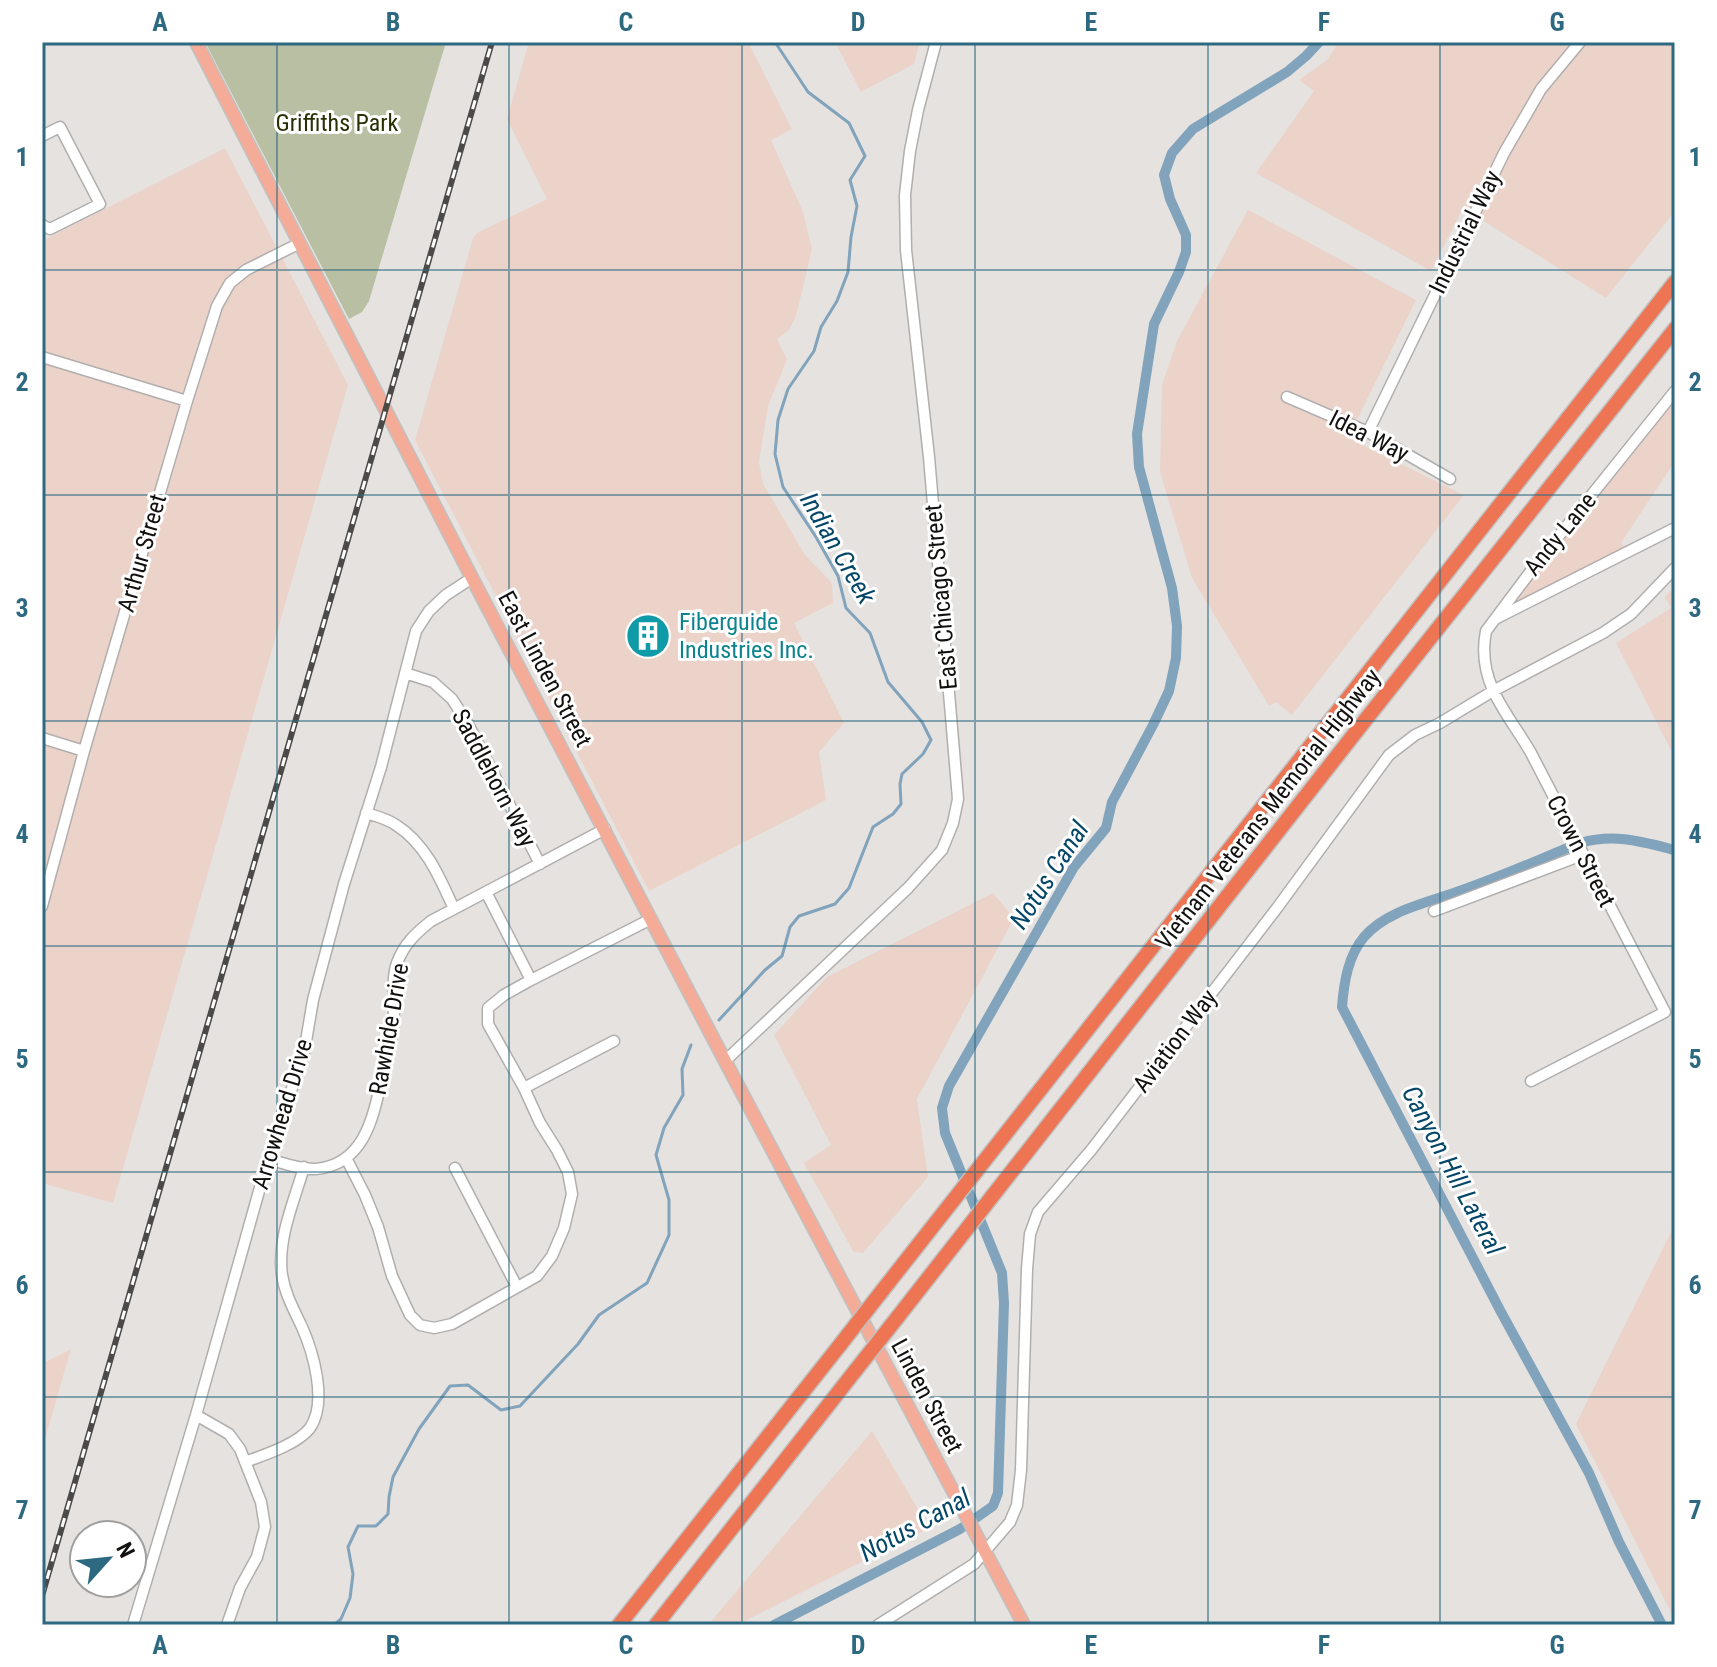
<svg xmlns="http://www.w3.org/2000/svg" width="1717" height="1667" font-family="'Roboto Condensed',sans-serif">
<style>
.commercial{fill:#ebd3c9}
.green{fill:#b8bfa3}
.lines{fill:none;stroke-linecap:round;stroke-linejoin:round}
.stream{stroke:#81a3bb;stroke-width:3}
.canal{stroke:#81a3bb;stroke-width:10}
.minor-casing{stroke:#b1afad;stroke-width:13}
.major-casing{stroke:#c1c1c1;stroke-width:15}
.highway-casing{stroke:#c1c1c1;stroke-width:17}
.minor{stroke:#fff;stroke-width:10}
.major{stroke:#f4ac98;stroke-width:12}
.highway{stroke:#ed7554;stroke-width:14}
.rail-casing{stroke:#4c4a49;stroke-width:6}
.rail{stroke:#fff;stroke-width:3;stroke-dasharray:9;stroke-linecap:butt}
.highway-bridge-casing{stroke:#c1c1c1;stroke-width:17;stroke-linecap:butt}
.highway-bridge{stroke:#ed7554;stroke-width:14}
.grid{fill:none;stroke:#2d6980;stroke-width:2;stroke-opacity:0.55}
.labels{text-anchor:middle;stroke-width:6;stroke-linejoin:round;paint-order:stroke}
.park-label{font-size:24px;fill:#293104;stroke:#fff}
.street-label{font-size:24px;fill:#11100f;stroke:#fff}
.culture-label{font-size:24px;fill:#0d838f;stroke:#fff;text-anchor:start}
.water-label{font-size:26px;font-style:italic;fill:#044667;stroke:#fff}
.neatline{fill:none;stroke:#2d6980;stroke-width:3}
.grid-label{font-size:26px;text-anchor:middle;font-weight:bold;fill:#2d6980}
</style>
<rect width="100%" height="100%" fill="#e5e2e0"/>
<path class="commercial" d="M529,42H748L792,129L771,140L803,212L812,249L796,316L789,330L777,339L787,359L768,406L759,462L763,484L805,555L830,581L832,586L833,603L794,623L844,723L819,752L826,800L649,891L415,440L473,238L477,233L547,199L507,119Z
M835,42H920L914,64L861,92Z
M1339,42H1675V211L1606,298L1463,208L1431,271L1256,173L1314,91L1299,80L1327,60Z
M225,148L348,385L113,1203L42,1183V241Z
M1248,210L1416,300L1348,438L1464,495L1292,715L1276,702L1269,706L1192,578L1160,472L1162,385L1177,341Z
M1670,403L1675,407V461L1621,543L1626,548L1520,602L1517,598Z
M1675,587V748L1671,750L1616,643L1671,608L1665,597Z
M993,893L1014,918L917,1099L928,1177L863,1253L853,1251L804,1163L831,1145L774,1035L827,977Z
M1675,1224V1620L1576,1424Z
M71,1349L42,1449V1364Z
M872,1431L929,1528L737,1625H708Z"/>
<path class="green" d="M205,42H446L369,301L362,312L349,319Z"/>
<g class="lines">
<path class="stream" d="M719,1020L765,970L782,956L790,927L799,916L835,904L849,888L873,827L893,814L901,804L900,784L902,774L923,754L931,740L922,722L888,682L870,633L846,608L838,576L816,537L783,487L775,454L778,420L788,389L814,351L821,327L837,301L848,272L851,237L857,206L850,180L865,156L849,123L808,92L775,42
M334,1625L341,1619L350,1598L353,1574L348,1547L358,1526H376L388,1514L389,1497L393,1477L419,1429L450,1386L468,1385L501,1410L520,1406L578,1344L599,1315L647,1283L669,1235V1200L656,1155L664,1128L683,1095L682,1069L691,1045"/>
<path class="canal" d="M1581,843C1614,833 1643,842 1675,850
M1575,845C1538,860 1502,876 1465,889C1432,902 1388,909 1364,937C1348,956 1344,982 1342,1007L1501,1312L1589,1473L1619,1542L1662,1625
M774,1625L960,1529L993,1506L998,1493L1004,1303L1002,1273L945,1133L942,1108L949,1086L1074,867L1106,828L1112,802L1153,725L1169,691L1176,658L1177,626L1172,588L1139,467L1137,434L1154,324L1179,272L1186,252V235L1170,199L1164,175L1172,153L1193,129L1287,72L1306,56L1319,42"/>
<g class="minor-casing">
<path id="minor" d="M42,136L60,127L100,204L50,229L42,225
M42,357L187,401
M1287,397L1368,432L1450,479
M1368,432L1504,153L1541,89L1580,42
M1495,619L1675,528
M405,673L433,682L452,699L468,724L540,864
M42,738L84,751
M366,813C376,816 388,819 396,825C426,844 440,878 454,909
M486,892L531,980
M42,906L84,751L187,401L217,306L230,283L246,270L300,243
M1434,911L1582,855
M725,1061L908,888L942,850L953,823L958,799L929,457L906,250L905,195L910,151L918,110L936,42
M1531,1081L1665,1012C1620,926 1576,839 1531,753C1519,732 1503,712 1493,690C1485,672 1482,651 1486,631L1537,563L1675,391
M524,1088L614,1041
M346,1158L365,1195L378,1227L392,1276L410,1315L420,1325L434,1328L452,1324L537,1276L552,1256L564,1228L572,1194L568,1172L557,1150L540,1123L524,1088L488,1024V1008L504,995L531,980L651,919
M268,1159C283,1163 301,1170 316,1169C365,1164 373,1117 382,1078C385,1062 390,1046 393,1030C396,1009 390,983 397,963C404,944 416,933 431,921L605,829
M455,1168L517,1287
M196,1415L229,1434L240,1449L261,1502L265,1527L257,1557L240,1588L227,1625
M245,1462C264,1455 298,1444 310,1428C328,1402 313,1352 302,1327C294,1310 285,1294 282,1275C277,1239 294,1202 304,1167
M133,1625L196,1415L268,1159L304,1053L313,1000L344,884L381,767L416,631L429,611L446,595L472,578
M878,1625L974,1564L1010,1522L1017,1505L1021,1470L1027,1269L1030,1234L1038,1212L1092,1149L1277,908L1389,755L1415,735L1440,723L1493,691L1603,633L1631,614L1675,568"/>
</g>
<g class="major-casing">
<path id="major" d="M196,42L472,578L725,1061L1024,1625"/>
</g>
<g class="highway-casing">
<path id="highway" d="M882,1291L1675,282
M897,1318L1359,728L1675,329
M619,1625L840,1345
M656,1625L855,1371"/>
</g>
<use href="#minor" class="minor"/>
<use href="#major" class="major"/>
<use href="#highway" class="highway"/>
<g class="rail-casing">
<path id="rail" d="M42,1596L492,42"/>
</g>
<use href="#rail" class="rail"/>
<g class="highway-bridge-casing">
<path id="highway-bridge" d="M840,1345L882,1291
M855,1371L897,1318"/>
</g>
<use href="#highway-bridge" class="highway-bridge"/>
</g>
<path class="grid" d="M277,42V1625M509,42V1625M742,42V1625M975,42V1625M1208,42V1625M1440,42V1625M42,270H1675M42,495H1675M42,721H1675M42,946H1675M42,1172H1675M42,1397H1675"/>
<defs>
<g id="building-disc" transform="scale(2.3)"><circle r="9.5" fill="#0f9aa8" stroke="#fff"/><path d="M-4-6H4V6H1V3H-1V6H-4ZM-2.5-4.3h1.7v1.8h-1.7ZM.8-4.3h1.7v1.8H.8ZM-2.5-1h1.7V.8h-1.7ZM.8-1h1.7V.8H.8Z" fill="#fff"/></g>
</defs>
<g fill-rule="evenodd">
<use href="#building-disc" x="648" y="636"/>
</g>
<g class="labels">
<g class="park-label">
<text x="337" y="131">Griffiths Park</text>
</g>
<g class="street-label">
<text transform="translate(1465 232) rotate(-64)" y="8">Industrial Way</text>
<text transform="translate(1369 436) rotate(27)" y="8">Idea Way</text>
<text transform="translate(1560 534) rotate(-51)" y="8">Andy Lane</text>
<text transform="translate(142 553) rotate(-74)" y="8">Arthur Street</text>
<text transform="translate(941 597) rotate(-95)" y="8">East Chicago Street</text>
<text transform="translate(545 669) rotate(62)" y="8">East Linden Street</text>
<text transform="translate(494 778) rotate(62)" y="8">Saddlehorn Way</text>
<text transform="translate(1268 809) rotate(-52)" y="8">Vietnam Veterans Memorial Highway</text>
<text transform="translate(1581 851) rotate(63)" y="8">Crown Street</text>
<text transform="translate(389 1029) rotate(-80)" y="8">Rawhide Drive</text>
<text transform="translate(1175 1041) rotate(-53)" y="8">Aviation Way</text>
<text transform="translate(282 1114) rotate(-73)" y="8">Arrowhead Drive</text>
<text transform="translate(927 1396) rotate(62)" y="8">Linden Street</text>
</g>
<g class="culture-label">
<text x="679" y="630">Fiberguide<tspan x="679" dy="28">Industries Inc.</tspan></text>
</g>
<g class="water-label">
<text transform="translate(838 548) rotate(60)" y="9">Indian Creek</text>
<text transform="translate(1049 875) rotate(-57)" y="9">Notus Canal</text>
<text transform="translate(1453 1170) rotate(62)" y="9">Canyon Hill Lateral</text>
<text transform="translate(915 1525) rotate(-29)" y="9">Notus Canal</text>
</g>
</g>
<rect width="1717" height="1667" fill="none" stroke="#ffffff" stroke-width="88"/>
<g transform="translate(108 1559) rotate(63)"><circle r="38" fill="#ffffff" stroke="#a09f9f" stroke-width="2"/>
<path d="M0-6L14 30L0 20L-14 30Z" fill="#2d6980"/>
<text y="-12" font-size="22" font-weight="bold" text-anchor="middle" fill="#11100f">N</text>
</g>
<rect x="44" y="44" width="1629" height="1579" class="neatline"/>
<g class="grid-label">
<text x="160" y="31">A</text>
<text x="393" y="31">B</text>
<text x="626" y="31">C</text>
<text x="858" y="31">D</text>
<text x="1091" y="31">E</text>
<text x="1324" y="31">F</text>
<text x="1557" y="31">G</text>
<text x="22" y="166">1</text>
<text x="1695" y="166">1</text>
<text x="22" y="391">2</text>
<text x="1695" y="391">2</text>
<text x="22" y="617">3</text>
<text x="1695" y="617">3</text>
<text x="22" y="843">4</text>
<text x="1695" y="843">4</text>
<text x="22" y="1068">5</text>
<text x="1695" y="1068">5</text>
<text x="22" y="1294">6</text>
<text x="1695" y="1294">6</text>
<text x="22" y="1519">7</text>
<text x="1695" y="1519">7</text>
<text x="160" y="1654">A</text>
<text x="393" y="1654">B</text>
<text x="626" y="1654">C</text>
<text x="858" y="1654">D</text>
<text x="1091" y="1654">E</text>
<text x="1324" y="1654">F</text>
<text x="1557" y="1654">G</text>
</g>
</svg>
